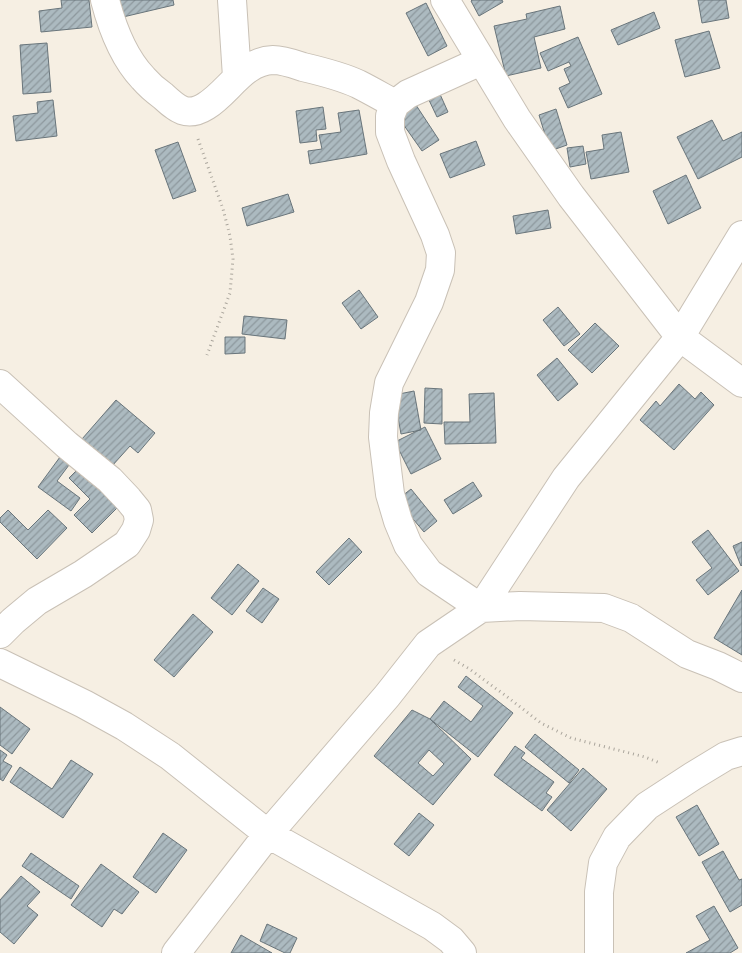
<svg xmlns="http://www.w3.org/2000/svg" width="742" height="953" font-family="'Libre Baskerville',serif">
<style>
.building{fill:url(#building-hatch);stroke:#69757b;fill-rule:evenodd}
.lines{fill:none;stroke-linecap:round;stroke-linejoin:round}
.street-casing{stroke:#c9c1b6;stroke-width:30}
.path{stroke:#aaa59c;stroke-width:3;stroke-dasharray:1 4;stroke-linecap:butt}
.street{stroke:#fff;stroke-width:28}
</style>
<defs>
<pattern id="building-hatch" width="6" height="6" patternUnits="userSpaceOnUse" patternTransform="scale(1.25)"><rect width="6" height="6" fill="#acbac0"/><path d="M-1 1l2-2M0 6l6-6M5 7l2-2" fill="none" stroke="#8d989d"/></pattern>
</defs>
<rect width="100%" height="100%" fill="#f6efe3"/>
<path class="building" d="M61,0H89L92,27L41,32L39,11L62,8Z
M119,0H173L174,5L123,17Z
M472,0H502L503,2L479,16L471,1Z
M698,0H726L729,18L702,23Z
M426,3L447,46L428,56L406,13Z
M560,6L565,29L534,37L541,68L506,76L494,26L527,19L526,14Z
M654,12L660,28L618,45L611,30Z
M709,31L720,68L685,77L675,40Z
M578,37L602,94L568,108L559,88L570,83L564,69L571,66L569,62L548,71L540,53Z
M47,43L51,92L23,94L20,45Z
M439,92L448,112L437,117L428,98Z
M53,100L57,136L16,141L13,116L38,113L37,102Z
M414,102L439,140L422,151L396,114Z
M323,107L326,129L316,130L317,141L300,143L296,111Z
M556,109L567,145L550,151L539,115Z
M359,110L367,154L310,164L308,151L322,149L319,135L341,132L338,113Z
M712,120L723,141L742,132V157L698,179L677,137Z
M621,132L629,172L591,179L586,152L604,149L602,135Z
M476,141L485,165L450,178L440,154Z
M178,142L196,191L173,199L155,150Z
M583,146L586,164L570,167L567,148Z
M686,175L701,208L668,224L653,191Z
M288,194L294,212L247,226L242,208Z
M548,210L551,228L516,234L513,216Z
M359,290L378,317L361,329L342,303Z
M558,307L580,334L564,346L543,320Z
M244,316L287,320L285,339L242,334Z
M595,323L619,346L592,373L568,350Z
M225,337H245V353L225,354Z
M557,358L578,384L558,401L537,375Z
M679,384L695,399L701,392L714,405L674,450L640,420L656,401L660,406Z
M425,388L442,389V424L424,423Z
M414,391L421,430L401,434L394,395Z
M494,393L496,443L445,444L444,422H470L469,394Z
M116,400L155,433L138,453L130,446L112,466L82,439Z
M425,427L441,459L411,474L395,442Z
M60,457L69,465L57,481L80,498L71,511L38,487Z
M82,465L121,504L92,533L74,515L90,499L69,478Z
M473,482L482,496L453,514L444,500Z
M411,489L437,521L424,532L397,500Z
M8,510L28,530L48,510L67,528L37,559L0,522V518Z
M708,530L739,571L708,595L696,580L712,568L692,542Z
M349,538L362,552L329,585L316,572Z
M742,542V565L741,566L733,546Z
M238,564L259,581L232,615L211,598Z
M263,588L279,599L262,623L246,611Z
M742,590V655L714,638Z
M193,614L213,632L174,677L154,660Z
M466,676L513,713L478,757L430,719L444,701L471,722L483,706L458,687Z
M0,707L30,729L12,754L0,745Z
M412,710L430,719L471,759L433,805L374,756ZM429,750L444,764L433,776L418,763Z
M535,734L579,770L569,783L525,747Z
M515,746L525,753L521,758L554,782L546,793L552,797L542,811L494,775Z
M0,750L7,755L3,761L12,766L3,781L0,779Z
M71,760L93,774L63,818L10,782L20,767L52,789Z
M583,768L607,789L571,831L547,810Z
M697,805L719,844L699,856L676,817Z
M419,813L434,825L409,856L394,844Z
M163,833L187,850L156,893L133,877Z
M723,851L739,880L742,879V905L730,912L702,862Z
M31,853L79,886L71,899L22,866Z
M101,864L139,892L122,914L114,909L102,927L71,905Z
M21,876L40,892L27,906L38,915L14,944L0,932V900Z
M714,906L738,948L730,953H686L710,940L696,916Z
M267,924L297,938L290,953H285L260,941Z
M241,935L272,953H231Z"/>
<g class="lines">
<g class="street-casing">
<path id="street" d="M105,0C112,27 124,58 143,78C149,85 156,91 163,96C177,109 187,118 206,106C229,92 243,61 273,60C283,60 294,64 303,67C320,71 343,77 358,84C370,90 382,97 395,104
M232,0L237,77
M445,0L517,119L571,196L680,337L742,383
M481,61L408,94L395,104L390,116V132L401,161L435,235L441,253L440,270L429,302L389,383L384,413L383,437L390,494L398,521L408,545L429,573L481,608L520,606L604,608L631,618L687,654L718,666L742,678
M0,384L67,445L110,480L128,499L137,510L139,520L136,530L127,544L83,574L37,601L13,621L0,634
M0,663L84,704L124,726L170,756L268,834L432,926L451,940L462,953
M176,953L268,834L387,696L428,644L481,608L566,478L680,337L742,235
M599,953V892L603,863L617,837L647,806L693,776L726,756L742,751"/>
</g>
<path class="path" d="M198,139L223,209L230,236L233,259L230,293L207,355
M454,660L468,668L506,696L541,723L571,738L645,757L660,763"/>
<use href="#street" class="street"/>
</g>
</svg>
